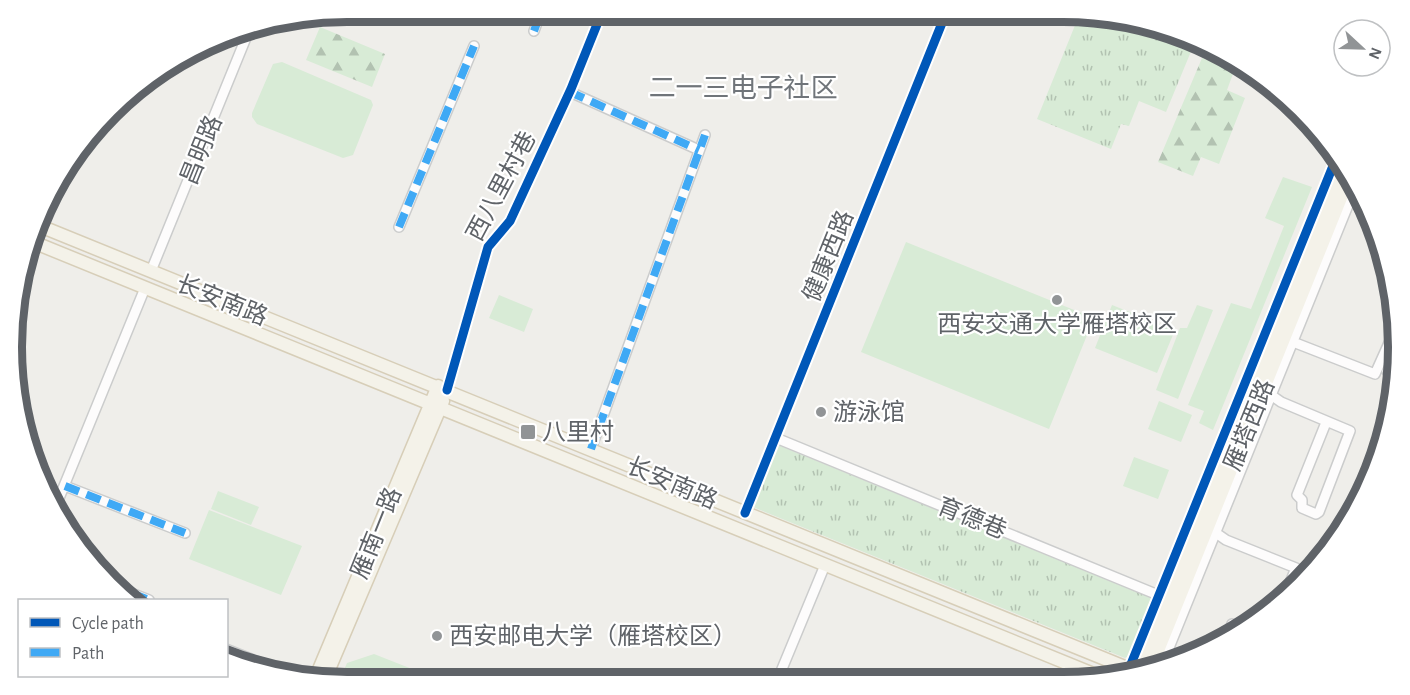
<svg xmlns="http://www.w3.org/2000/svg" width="1410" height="695" font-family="'Alegreya Sans','Noto Sans SC',sans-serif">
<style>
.grass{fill:#d8ebd6}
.forest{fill:url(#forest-firs)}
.park{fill:url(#park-tufts)}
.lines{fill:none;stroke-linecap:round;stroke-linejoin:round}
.minor-casing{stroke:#cbcccc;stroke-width:12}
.major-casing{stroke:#d7ceb8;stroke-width:15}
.minor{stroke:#fdfcfc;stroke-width:9}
.major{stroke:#f4f2e9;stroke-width:12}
.quiet{stroke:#3fa9f5;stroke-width:8;stroke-dasharray:15 8;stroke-linecap:butt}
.cycleway-casing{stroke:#fff;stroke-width:13}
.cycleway{stroke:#0057b8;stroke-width:9}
.poi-dot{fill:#919496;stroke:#fff;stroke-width:2}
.labels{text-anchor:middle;stroke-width:4.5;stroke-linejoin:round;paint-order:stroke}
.street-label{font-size:24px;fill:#5f6368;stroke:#fff}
.poi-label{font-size:24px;fill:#5f6368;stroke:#fff;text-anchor:start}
.quarter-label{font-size:27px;fill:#70757a;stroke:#fff}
.rim{fill:none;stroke:#5f6368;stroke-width:8}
</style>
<defs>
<pattern id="forest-firs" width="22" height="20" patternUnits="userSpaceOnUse" patternTransform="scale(1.5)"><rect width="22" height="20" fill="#d8ebd6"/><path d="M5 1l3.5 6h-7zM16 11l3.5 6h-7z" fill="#b2c2b1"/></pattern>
<pattern id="park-tufts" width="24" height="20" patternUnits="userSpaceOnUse" patternTransform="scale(1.5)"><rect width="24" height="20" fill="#d8ebd6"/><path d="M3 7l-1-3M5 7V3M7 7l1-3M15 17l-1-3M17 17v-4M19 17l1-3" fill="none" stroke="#b2c2b1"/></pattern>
</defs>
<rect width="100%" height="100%" fill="#efeeea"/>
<path class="grass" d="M282,62L371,100L373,105L353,155L343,158L257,124L252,117V113L273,64Z
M1283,177L1312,187L1213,430L1199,423L1204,411L1188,405L1231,303L1251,309L1284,226L1265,218Z
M906,242L1094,318L1049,429L861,352Z
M499,295L533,309L524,332L489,318Z
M1112,305L1175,330L1157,373L1095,348Z
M1197,305L1213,310L1178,399L1156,390L1180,328H1187Z
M1159,401L1192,415L1181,442L1148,429Z
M1134,457L1169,470L1158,499L1123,486Z
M218,491L259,507L251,525L211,509Z
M209,510L302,546L281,595L189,559Z
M374,654L445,682H339L347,663Z"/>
<path class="forest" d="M320,27L385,54L372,87L306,60Z
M1202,58L1234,71L1227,90L1245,98L1219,164L1201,157L1193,176L1158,162Z"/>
<path class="park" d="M1080,13L1137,27L1192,49L1166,112L1139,101L1129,126L1121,124L1111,149L1037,119Z
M778,445L1156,600L1135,653L1125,658L753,507Z"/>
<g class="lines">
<g class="minor-casing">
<path id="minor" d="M534,31L541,12
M570,92L699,150
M399,227L474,46
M151,271L250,28
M1293,342L1375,374L1393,334
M1387,371L1396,375
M447,390L488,247L510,221L571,89L602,12
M1271,395L1281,402L1350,431L1319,512L1316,514L1302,508V500L1297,495L1325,425
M776,438L1163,597
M591,449L705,135
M65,486L185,533
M55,508L145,288
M745,513L946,13
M1216,533L1226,540L1296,568L1284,597
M111,585L149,600
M1227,637L1232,624
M226,649L274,668
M1162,665L1353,193
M1128,673L1335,161
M777,681L825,565"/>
</g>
<g class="major-casing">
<path id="major" d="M40,226L1137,672
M33,242L1108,680
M330,667L443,401
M1151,668L1347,183
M1138,672L1341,171
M315,679L438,386"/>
</g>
<use href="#minor" class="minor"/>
<use href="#major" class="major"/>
<path class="quiet" d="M534,31L541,12
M570,92L699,150
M399,227L474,46
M591,449L705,135
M65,486L185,533
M111,585L149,600"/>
<g class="cycleway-casing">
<path id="cycleway" d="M447,390L488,247L510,221L571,89L602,12
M745,513L946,13
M1127,674L1335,161"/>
</g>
<use href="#cycleway" class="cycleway"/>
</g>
<g class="poi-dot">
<circle cx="1057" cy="300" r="6"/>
<circle cx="821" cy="412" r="6"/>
<rect x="520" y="424" width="16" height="16" rx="3"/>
<circle cx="437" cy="636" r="6"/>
</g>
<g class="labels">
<g class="street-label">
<text transform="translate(201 150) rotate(-68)" y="8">昌明路</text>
<text transform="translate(501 186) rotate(-62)" y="8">西八里村巷</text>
<text transform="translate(828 256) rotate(-68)" y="8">健康西路</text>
<text transform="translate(222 300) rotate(22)" y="8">长安南路</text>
<text transform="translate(1249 425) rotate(-68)" y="8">雁塔西路</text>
<text transform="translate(672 483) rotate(23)" y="8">长安南路</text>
<text transform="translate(972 518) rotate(22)" y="8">育德巷</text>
<text transform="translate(376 533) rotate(-68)" y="8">雁南一路</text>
</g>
<g class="poi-label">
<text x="1057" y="332" text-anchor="middle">西安交通大学雁塔校区</text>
<text x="833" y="420">游泳馆</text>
<text x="542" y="440">八里村</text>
<text x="449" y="644">西安邮电大学（雁塔校区）</text>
</g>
<g class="quarter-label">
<text x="743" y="97">二一三电子社区</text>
</g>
</g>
<path d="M0 0H1410V695H0ZM347 22H1063A325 325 0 0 1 1388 347V347A325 325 0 0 1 1063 672H347A325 325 0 0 1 22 347V347A325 325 0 0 1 347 22Z" fill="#fff" fill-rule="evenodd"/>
<path class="rim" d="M347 22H1063A325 325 0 0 1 1388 347V347A325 325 0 0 1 1063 672H347A325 325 0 0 1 22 347V347A325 325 0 0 1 347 22Z"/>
<rect x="18" y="599" width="210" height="78" fill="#ffffff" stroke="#bfc1c3" stroke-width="1.5"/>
<rect x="30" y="618" width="30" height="9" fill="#0057b8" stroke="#bfc1c3" stroke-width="1.5"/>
<text x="72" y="629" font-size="18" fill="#5f6368">Cycle path</text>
<rect x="30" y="648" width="30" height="9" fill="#3fa9f5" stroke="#bfc1c3" stroke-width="1.5"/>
<text x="72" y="659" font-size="18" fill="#5f6368">Path</text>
<g transform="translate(1362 48) rotate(112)"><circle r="28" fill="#ffffff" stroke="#bfc1c3" stroke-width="1.5"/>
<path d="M0-4.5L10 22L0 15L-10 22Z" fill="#919496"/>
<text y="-9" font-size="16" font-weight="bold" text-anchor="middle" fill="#5f6368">N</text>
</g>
</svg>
